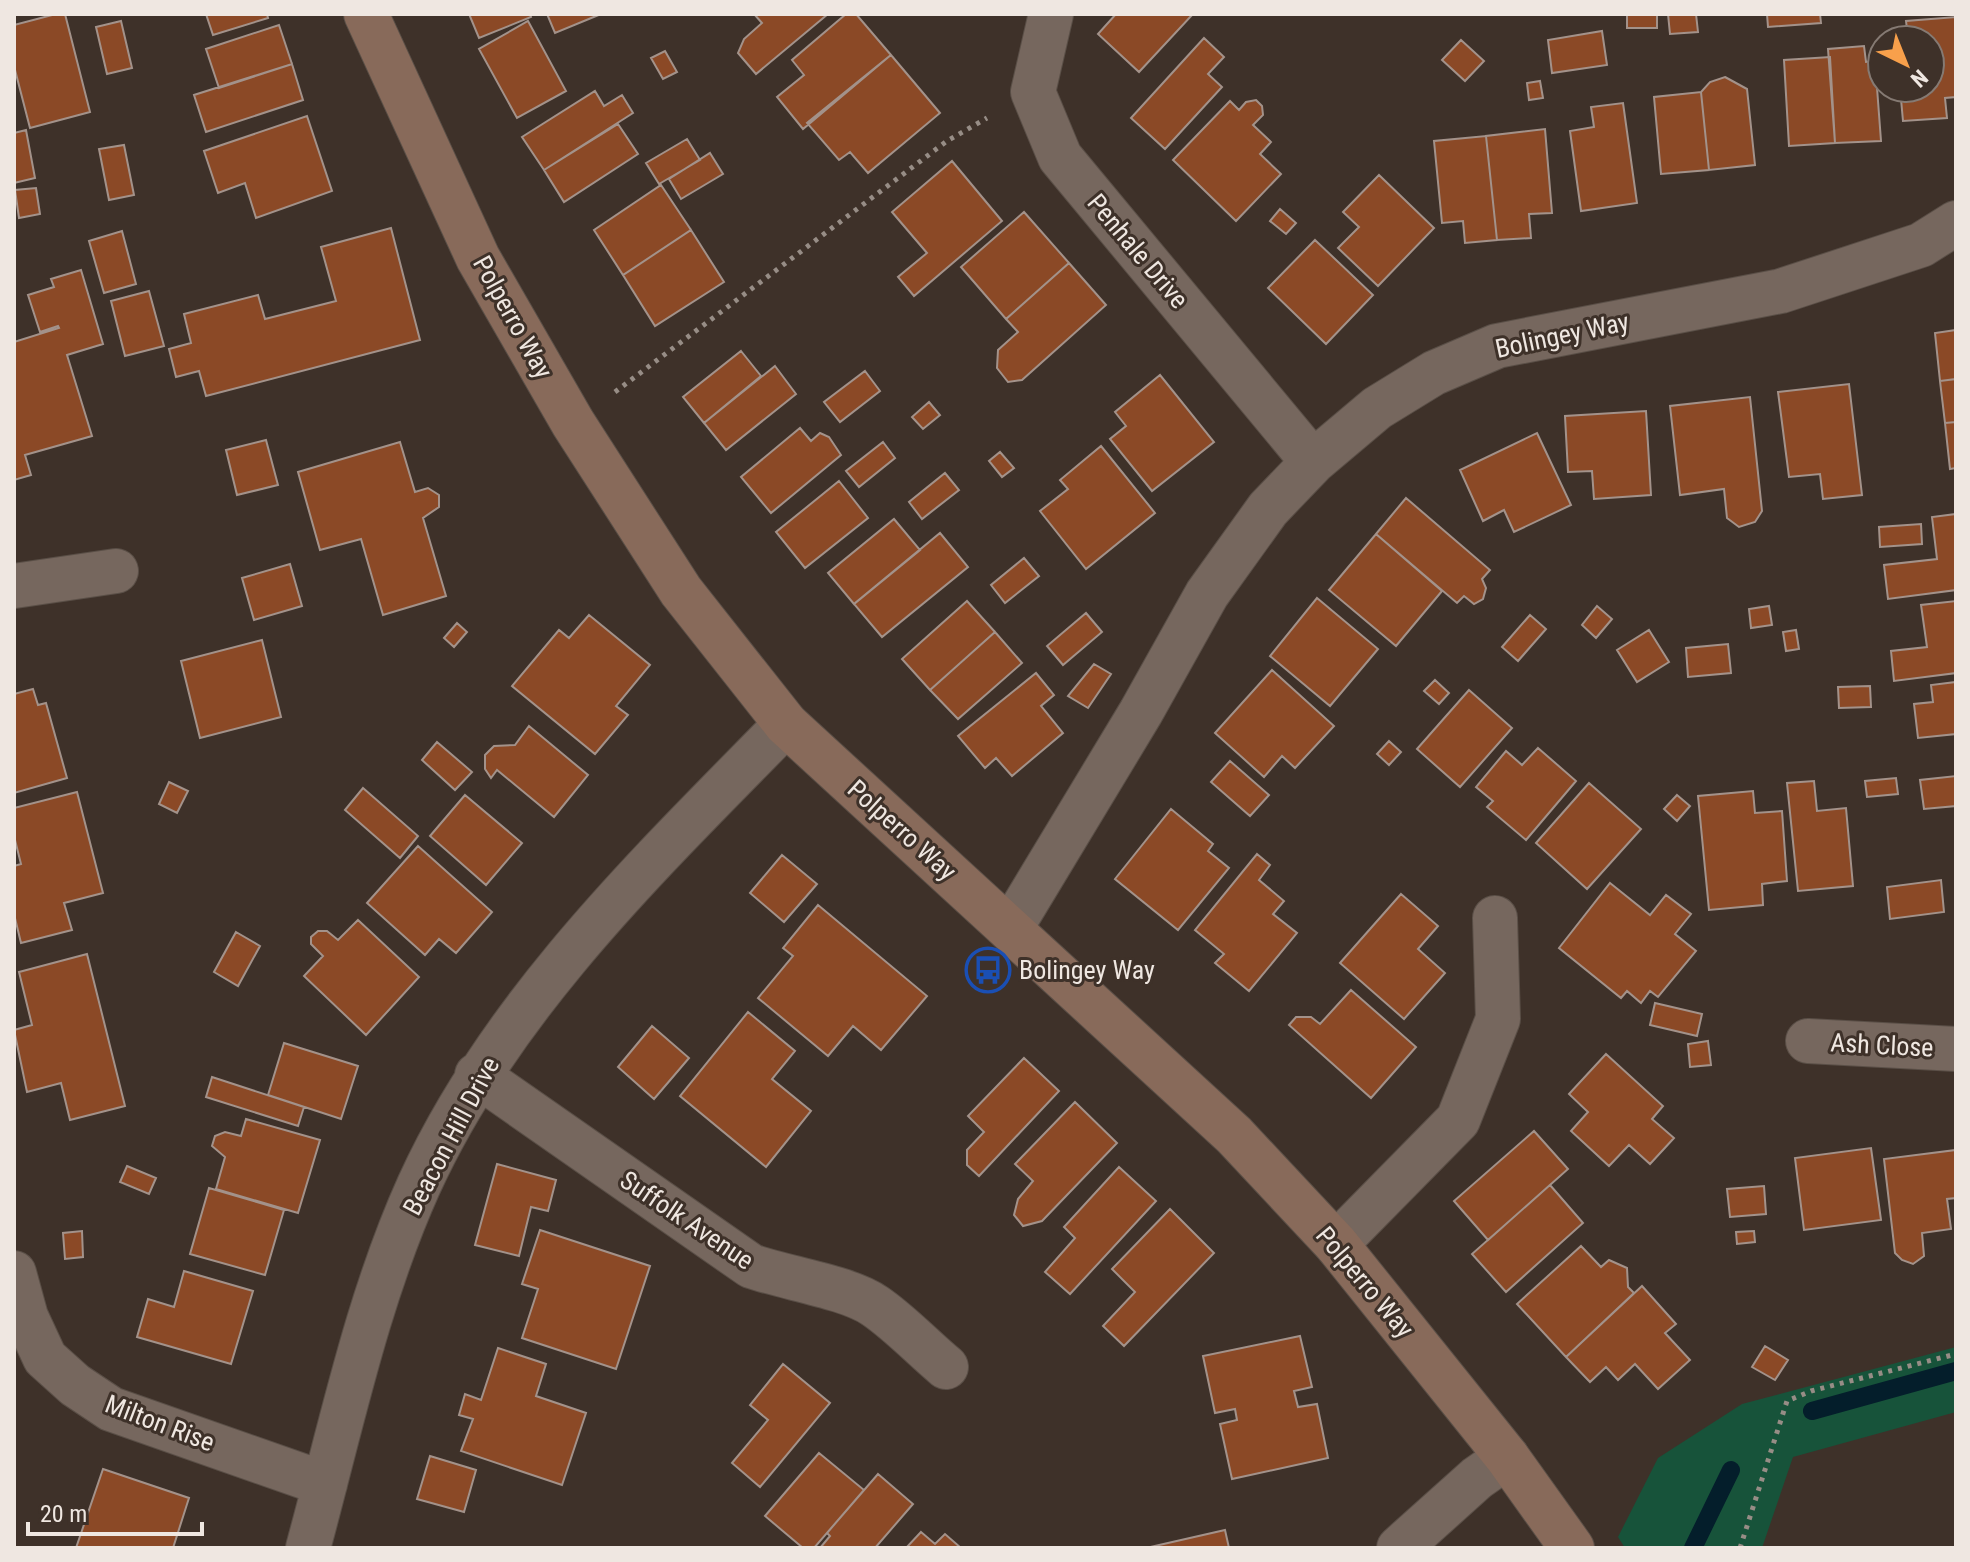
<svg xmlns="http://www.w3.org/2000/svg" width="1970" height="1562" font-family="'Roboto Condensed',sans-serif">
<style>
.green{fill:#17533a}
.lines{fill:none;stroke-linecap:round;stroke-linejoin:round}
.stream{stroke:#041e2b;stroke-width:18}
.building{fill:#8b4926;stroke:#a3928a;stroke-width:2}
.street-casing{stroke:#5a4f47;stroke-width:46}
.secondary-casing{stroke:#5a4f47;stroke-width:46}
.path{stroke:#978d86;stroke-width:5;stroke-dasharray:4 6;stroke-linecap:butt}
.street{stroke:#76675e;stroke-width:44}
.secondary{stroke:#886a5a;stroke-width:44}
.labels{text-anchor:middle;stroke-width:6;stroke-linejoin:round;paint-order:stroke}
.street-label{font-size:26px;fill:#efe7e1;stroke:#3e3129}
.poi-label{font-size:26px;fill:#efe7e1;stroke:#3e3129;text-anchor:start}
</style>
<rect width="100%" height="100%" fill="#3e3129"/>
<path class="green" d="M1956,1347V1412L1793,1457L1762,1548H1625L1618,1537L1658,1458L1742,1404Z"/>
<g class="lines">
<path class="stream" d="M1812,1411L1956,1371
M1693,1548L1731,1470"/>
</g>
<path class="building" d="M56,14H65L90,112L30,128L14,66V25Z
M206,14H267L268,18L213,35Z
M469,14H530L531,17L479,38Z
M547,14H601L555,33Z
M754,14H828L756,74L738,53L744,39L762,23Z
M846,14H856L891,55L803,129L777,97L804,75L792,60Z
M1116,14H1193L1139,72L1098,34Z
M1627,14H1657V28H1627Z
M1668,14H1696L1698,32L1670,34Z
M1767,14H1820L1821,23L1768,27Z
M1956,17V97L1945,98L1947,118L1903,121L1900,88H1930V40L1896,38L1908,37L1906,21Z
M121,21L132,68L107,74L96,27Z
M528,21L566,91L517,118L479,49Z
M279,25L292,64L219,88L206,49Z
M1602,31L1607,65L1552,73L1548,40Z
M1204,38L1224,57L1208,74L1222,87L1165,149L1131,118Z
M1461,40L1484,61L1465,81L1442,60Z
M1864,46L1866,62L1875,61L1881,141L1835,143L1828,49Z
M665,51L677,72L663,79L651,58Z
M891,55L940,113L868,173L850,152L839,160L807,123Z
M1830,57L1835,143L1789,146L1784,60Z
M292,64L303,100L206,132L194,95Z
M1725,77L1747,89L1755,165L1709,170L1701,92L1710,82Z
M1540,81L1543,98L1529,100L1527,83Z
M595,91L604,106L622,95L633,113L544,170L522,137Z
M1701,92L1709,170L1661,174L1654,97Z
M1256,100L1262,106L1263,115L1253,125L1271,142L1260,154L1281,174L1236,221L1173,160L1230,101L1239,110L1246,102Z
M1623,103L1637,203L1581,211L1570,131L1594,127L1591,107Z
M307,116L332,191L256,218L245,183L218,193L204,151Z
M618,124L638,154L564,202L544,170Z
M1545,129L1552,213L1529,214L1531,238L1497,240L1486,136Z
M26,130L35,178L14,183V133Z
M1486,136L1497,240L1465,243L1463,221L1442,223L1434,141Z
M687,139L700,160L659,184L646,163Z
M124,145L134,195L109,200L99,149Z
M710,153L723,174L681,199L669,179Z
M952,161L1002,221L914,296L898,277L927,253L892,212Z
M1379,175L1434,228L1378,286L1338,248L1359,227L1343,212Z
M661,185L691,230L623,275L594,230Z
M36,188L40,214L19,218L15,190Z
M1280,209L1296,223L1286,234L1270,221Z
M1024,212L1069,263L1006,319L961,267Z
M391,228L420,340L206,396L199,371L176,377L169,349L191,343L184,314L258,295L265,319L336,301L321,247Z
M691,230L724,282L655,326L623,275Z
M122,231L136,284L104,293L89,241Z
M1315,240L1373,295L1326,344L1268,288Z
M1069,263L1106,305L1022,380L1008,382L997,368L998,350L1018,332L1006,319Z
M81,270L103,344L67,355L92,436L25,455L31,475L14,480V342L59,328L58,326L40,332L28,295L54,287L51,279Z
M149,291L164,346L125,356L111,301Z
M1956,330V379L1940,381L1935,333Z
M741,351L761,376L704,423L683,397Z
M775,366L796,394L726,450L704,423Z
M865,371L880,391L840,422L824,402Z
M1160,375L1214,442L1152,491L1110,439L1126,426L1115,412Z
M1956,379V422L1945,423L1940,381Z
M1849,384L1862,495L1823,499L1820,474L1789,477L1778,392Z
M1750,397L1762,511L1755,522L1739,527L1727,518L1724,489L1680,495L1670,406Z
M929,402L940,415L923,429L912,417Z
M1646,411L1651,495L1594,499L1592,471L1568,472L1565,416Z
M1956,422V468L1950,469L1945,423Z
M800,428L811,441L820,433L829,437L841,455L771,513L741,477Z
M1537,433L1571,505L1514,532L1504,510L1483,521L1460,470Z
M266,440L278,485L237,495L226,450Z
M400,442L415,492L428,488L439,495V507L423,518L446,596L383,615L361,539L320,550L298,472Z
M883,442L895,458L859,487L846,471Z
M1101,446L1155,513L1086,569L1040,511L1068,489L1060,480Z
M1000,452L1014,468L1002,477L989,461Z
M945,473L959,490L922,519L909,502Z
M839,481L868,518L805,568L776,532Z
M1406,498L1490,570L1482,579L1486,588L1483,599L1474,604L1464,596L1457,603L1376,534Z
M1956,514V590L1888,599L1884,565L1937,559L1932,517Z
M894,519L920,550L854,604L828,573Z
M1921,524L1922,544L1880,547L1879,527Z
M940,533L968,567L882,637L854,604Z
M1376,534L1442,591L1396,646L1329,590Z
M1024,558L1039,576L1005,603L991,585Z
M290,564L302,606L254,620L242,578Z
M1317,598L1378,649L1330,706L1270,656Z
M967,601L995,632L930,690L902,659Z
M1956,601V673L1894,681L1891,651L1927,647L1921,605Z
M1597,606L1612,619L1596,638L1582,625Z
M1769,606L1772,625L1751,628L1749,609Z
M1086,613L1102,632L1063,665L1047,646Z
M589,615L650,665L616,706L628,715L595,754L512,686L559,630L569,638Z
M1530,615L1546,629L1518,661L1502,647Z
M457,623L467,632L454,647L444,638Z
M1649,630L1669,662L1637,682L1617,650Z
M1796,630L1799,649L1786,651L1783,632Z
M995,632L1022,663L958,719L930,690Z
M262,640L281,717L200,738L181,661Z
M1728,644L1731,673L1688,677L1686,648Z
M1094,664L1111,674L1088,708L1068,696Z
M1272,670L1334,726L1295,768L1282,756L1264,777L1215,733Z
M1036,673L1054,695L1041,706L1063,733L1012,776L996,758L985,768L958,736Z
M1435,680L1449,693L1439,704L1424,691Z
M1956,682V734L1918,738L1914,704L1933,702L1931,685Z
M1870,686L1871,707L1839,708L1838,687Z
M33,689L38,705L46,703L67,778L14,793V694Z
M1469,690L1512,728L1460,787L1417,749Z
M529,726L588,775L554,817L497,770L491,778L485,769V755L494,746L515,745Z
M1389,741L1401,752L1389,765L1377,754Z
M437,742L472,772L455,790L422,760Z
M1538,748L1576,781L1526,840L1487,807L1493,801L1476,787L1506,751L1522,765Z
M1230,761L1269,795L1250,816L1211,782Z
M1956,776V806L1924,809L1920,780Z
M1896,778L1898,794L1867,797L1865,781Z
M1814,781L1817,811L1846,808L1853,886L1798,891L1787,783Z
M169,782L188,791L177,813L159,804Z
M1589,783L1641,829L1587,889L1536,843Z
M363,788L418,836L400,858L345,810Z
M1753,791L1755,813L1782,811L1787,881L1762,884L1763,905L1709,910L1698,796Z
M77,792L103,893L64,903L72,930L21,943L14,914V866L21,864L14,836V808Z
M465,795L522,843L486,885L430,836Z
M1677,795L1690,806L1677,821L1664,809Z
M1171,809L1213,844L1208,851L1229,868L1178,930L1115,879Z
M418,846L492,912L456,953L439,939L425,955L367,903Z
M1257,854L1270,865L1259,880L1284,901L1273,914L1297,933L1249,991L1215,963L1224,954L1195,930Z
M782,855L817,884L784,922L750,893Z
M1941,880L1944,912L1890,919L1887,887Z
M1610,883L1650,915L1666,895L1691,914L1675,934L1696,951L1658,997L1650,991L1641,1003L1627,991L1621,998L1559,948Z
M1401,894L1438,926L1418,949L1445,973L1404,1019L1340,963Z
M818,905L927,996L881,1050L853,1026L828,1056L758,998L793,956L783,948Z
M358,920L419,977L366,1035L304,976L323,956L311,944V937L318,931H327L338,940Z
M236,932L260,946L238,986L214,972Z
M87,954L125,1106L70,1120L61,1083L27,1092L14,1030L32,1025L19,972Z
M1351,990L1416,1047L1371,1098L1289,1025L1296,1017H1311L1320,1024Z
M1655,1003L1702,1014L1697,1036L1650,1025Z
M748,1012L795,1051L772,1079L811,1111L766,1167L680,1096Z
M652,1026L689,1058L654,1099L618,1067Z
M1708,1041L1711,1065L1690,1067L1688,1044Z
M284,1043L358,1066L341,1119L268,1095Z
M1606,1054L1663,1106L1652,1119L1674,1138L1650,1164L1629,1145L1609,1166L1571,1131L1588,1112L1569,1094Z
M1024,1058L1059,1091L979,1176L967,1165V1150L984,1132L968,1116Z
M212,1077L304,1107L298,1126L206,1097Z
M1075,1102L1117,1143L1042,1221L1023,1226L1014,1215L1018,1199L1033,1181L1015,1164Z
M246,1119L320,1140L298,1213L216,1189L225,1157L212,1146L215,1136L225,1132L241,1136Z
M1534,1131L1568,1169L1488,1240L1454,1201Z
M1871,1148L1881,1220L1804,1230L1795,1158Z
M1956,1150V1198L1947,1199L1951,1229L1922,1233L1924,1256L1913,1264L1902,1260L1895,1253L1884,1159Z
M497,1164L556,1180L548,1211L531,1207L519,1256L475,1245Z
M127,1166L156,1178L149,1194L120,1182Z
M1119,1167L1156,1201L1070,1294L1045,1272L1075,1238L1064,1227Z
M1550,1185L1583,1223L1506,1292L1472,1254Z
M1764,1186L1766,1214L1730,1217L1727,1189Z
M209,1188L284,1210L265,1275L190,1254Z
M1170,1209L1214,1253L1124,1346L1103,1326L1135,1292L1112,1269Z
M540,1230L650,1266L616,1369L522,1338L538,1289L522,1284Z
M82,1231L83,1257L65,1259L63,1233Z
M1754,1231L1755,1242L1737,1244L1736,1232Z
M1581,1246L1601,1267L1609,1260L1627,1268L1628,1287L1634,1293L1566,1357L1517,1304Z
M184,1271L253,1291L231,1364L137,1337L148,1299L174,1307Z
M1642,1286L1676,1324L1665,1333L1690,1360L1658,1389L1635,1364L1618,1380L1606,1367L1590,1382L1566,1357Z
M1300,1336L1312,1387L1294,1391L1298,1407L1317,1404L1328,1458L1232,1479L1220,1424L1237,1420L1235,1409L1215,1413L1203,1356Z
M1765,1346L1788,1360L1775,1380L1752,1367Z
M498,1348L546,1364L536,1396L586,1413L562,1485L461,1451L473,1419L459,1415L465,1394L481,1400Z
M783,1364L830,1403L760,1487L732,1463L768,1420L750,1405Z
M819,1453L864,1490L814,1548H803L765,1516Z
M430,1456L476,1470L464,1512L417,1499Z
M103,1469L189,1498L173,1548H76Z
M878,1474L913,1504L875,1548H820L830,1536L827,1533Z
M1225,1530L1229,1548H1146Z
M921,1532L935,1544L945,1534L961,1548H906Z"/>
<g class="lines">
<g class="street-casing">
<path id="street" d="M1051,14L1033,92L1060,157L1313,462
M14,586L116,571
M1010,929L1141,712L1207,594L1268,509L1313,462L1377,408L1434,373L1497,346L1781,291L1921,245L1956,223
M1808,1041L1956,1049
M477,1075L751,1266C785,1278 848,1287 875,1306C900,1323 922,1347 946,1367
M1336,1244L1458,1120L1498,1019L1495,918
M14,1273L26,1317L45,1358L75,1385L111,1409L325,1484
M308,1548C341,1427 367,1300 419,1185C501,1005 650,863 786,724
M1399,1548L1477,1478L1507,1457"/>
</g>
<g class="secondary-casing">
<path id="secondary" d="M366,14L478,258L573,423L681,591L786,724L1234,1135L1336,1244L1507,1457L1572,1548"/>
</g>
<path class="path" d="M615,392L947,141L987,118
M1740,1548L1787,1401L1811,1391L1956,1354"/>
<use href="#street" class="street"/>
<use href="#secondary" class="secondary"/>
</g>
<defs>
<g id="bus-ring" transform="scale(2.3)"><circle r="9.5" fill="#3e3129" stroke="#1a4fb4" stroke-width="1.5"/><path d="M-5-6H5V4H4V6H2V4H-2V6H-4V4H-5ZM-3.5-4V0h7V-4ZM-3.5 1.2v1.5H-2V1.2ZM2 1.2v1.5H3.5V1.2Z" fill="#1a4fb4"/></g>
</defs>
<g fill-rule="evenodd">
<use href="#bus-ring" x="988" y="970"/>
</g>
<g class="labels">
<g class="street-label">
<text transform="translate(1138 251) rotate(50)" y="9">Penhale Drive</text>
<text transform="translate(513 317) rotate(61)" y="9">Polperro Way</text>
<text transform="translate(1562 335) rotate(-12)" y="9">Bolingey Way</text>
<text transform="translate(902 830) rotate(42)" y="9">Polperro Way</text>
<text transform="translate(1882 1045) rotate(3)" y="9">Ash Close</text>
<text transform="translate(451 1136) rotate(-62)" y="9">Beacon Hill Drive</text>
<text transform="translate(687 1220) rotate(34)" y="9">Suffolk Avenue</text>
<text transform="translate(1365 1282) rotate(50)" y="9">Polperro Way</text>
<text transform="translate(160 1423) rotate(21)" y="9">Milton Rise</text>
</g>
<g class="poi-label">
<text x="1019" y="979">Bolingey Way</text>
</g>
</g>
<rect width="1970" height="1562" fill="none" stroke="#efe7e1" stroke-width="32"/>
<g transform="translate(1906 64) rotate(137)"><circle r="38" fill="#3e3129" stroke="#857a73" stroke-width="2"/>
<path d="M0-6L14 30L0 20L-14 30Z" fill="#f8a04b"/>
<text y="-12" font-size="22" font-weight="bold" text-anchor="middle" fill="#efe7e1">N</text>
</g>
<path d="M28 1522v12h174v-12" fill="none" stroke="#efe7e1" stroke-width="4"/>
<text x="40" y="1522" font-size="24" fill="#efe7e1" stroke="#3e3129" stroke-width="6" paint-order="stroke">20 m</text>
</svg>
